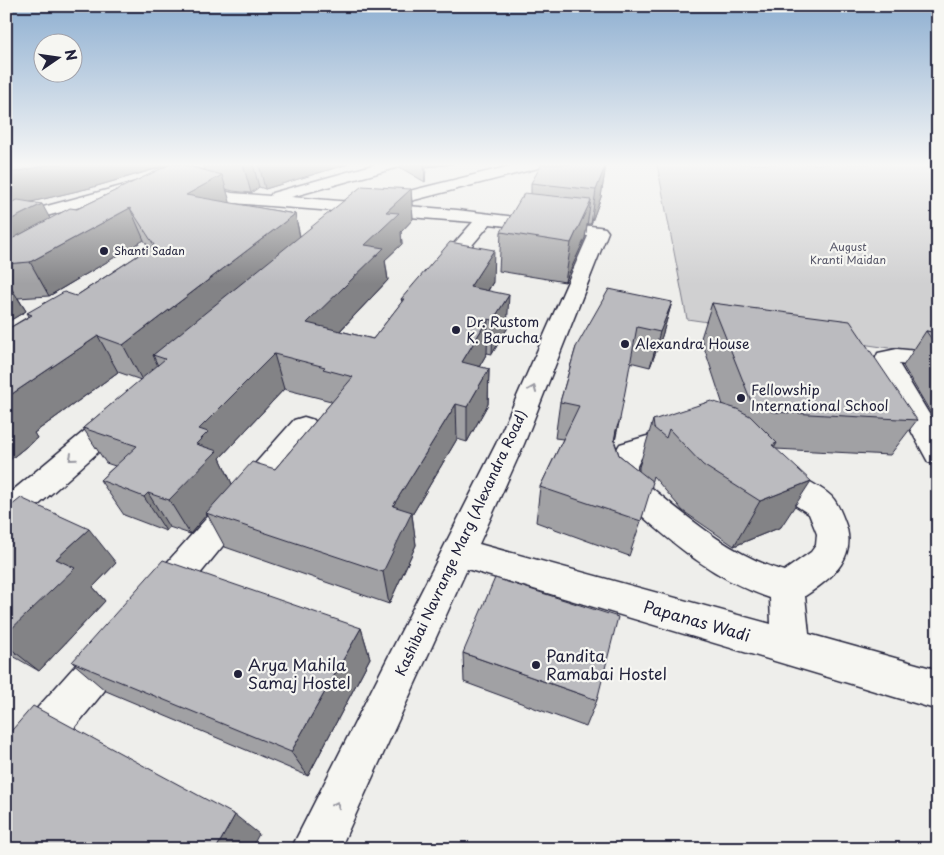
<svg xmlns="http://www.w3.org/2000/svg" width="944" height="855" font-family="'Playpen Sans',sans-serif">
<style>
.green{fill:#d0d0d1;stroke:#797986}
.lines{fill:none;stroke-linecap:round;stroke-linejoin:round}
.street-casing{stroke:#22223b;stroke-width:3}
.primary-casing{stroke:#22223b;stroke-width:3}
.street{fill:#f6f6f2;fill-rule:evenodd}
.primary{fill:#f6f6f2;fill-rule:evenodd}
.wall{fill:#a1a1a4;stroke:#22223b;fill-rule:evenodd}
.shaded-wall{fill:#838386;stroke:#22223b}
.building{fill:#bbbbbf;stroke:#22223b}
.oneway{stroke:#9797a0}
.poi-dot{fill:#22223b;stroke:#f6f6f2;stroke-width:2}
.labels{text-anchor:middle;stroke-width:4.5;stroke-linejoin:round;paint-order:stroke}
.far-park-label{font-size:11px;fill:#565668;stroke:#f6f6f2}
.far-poi-label{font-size:11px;fill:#22223b;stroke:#f6f6f2;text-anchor:start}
.poi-label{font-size:14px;fill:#22223b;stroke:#f6f6f2;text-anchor:start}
.street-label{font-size:14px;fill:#22223b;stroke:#f6f6f2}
.near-street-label{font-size:16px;fill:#22223b;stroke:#f6f6f2}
.near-poi-label{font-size:16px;fill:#22223b;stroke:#f6f6f2;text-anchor:start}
</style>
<rect width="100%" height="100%" fill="#eeeeeb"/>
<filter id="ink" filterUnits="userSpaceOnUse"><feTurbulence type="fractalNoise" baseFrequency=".02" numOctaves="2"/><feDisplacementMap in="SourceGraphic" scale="10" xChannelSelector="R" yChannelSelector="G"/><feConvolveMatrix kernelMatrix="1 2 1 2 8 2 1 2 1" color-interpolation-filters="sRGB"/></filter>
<g filter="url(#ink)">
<path class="green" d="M657,164H924L938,175V355L687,319Z"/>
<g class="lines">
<g class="street-casing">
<path id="street" d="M376,164H401L399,167L291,197L375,204L377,199L518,164H544L542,167L395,205L457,210L599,227L605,228L608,232L524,444L479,544L771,624L770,598C705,576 662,533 611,489C602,472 611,459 620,444L681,426L691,429L695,436L691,443L641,458L637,466V476C683,513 727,554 784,571L811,552L816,545L817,534L809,514L760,482L756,474L760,466C777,461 784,468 799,476C810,482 822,488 831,496C837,502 841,512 844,520C859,556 834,577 805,596L809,634L938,670V710L467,569L340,849H291L496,444L588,236L490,224L445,277L438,279L431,277L428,273L473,222L232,203L187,191L185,188L187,185L193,183L232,193L270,196L272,193Z
M897,349L938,353V369L899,364L938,429V465L928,462L874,362L878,353Z
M121,407L131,409L134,416L131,423L17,524L6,528V496L111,409Z
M304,417L314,420L318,427L314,434L173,607L160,612L147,607L142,596L147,585L294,420Z
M114,631L127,637L133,650L127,663L22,792L6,798V743L101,637Z"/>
</g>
<g class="primary-casing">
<path id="primary" d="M140,181L146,183L148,186L146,189L6,227V217Z"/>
</g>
<use href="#street" class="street"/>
<use href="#primary" class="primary"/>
</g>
<path class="wall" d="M6,164H181L205,170L203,164H348L265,189L259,187L251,193L233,191L226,189L230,203L295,214L300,236L411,189L413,219L401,232L402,244L385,260L388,280L340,331L373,339L402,302L401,299L493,282L488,291L507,329L492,354L487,353L479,367L489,369L488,404L467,442L457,439L412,515L416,545L389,604L225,547L207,514L190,534L169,527L166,531L124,515L100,480L115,466L106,463L83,428L141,380L118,372L34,433L37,438L6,463V330L29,316L27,313L76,296L149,248L144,240L49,296L18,298L26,311L6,323ZM170,165L77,209L50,219L30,202L90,188ZM284,389L331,401V403L275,469L232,484L220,458Z
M400,164H453L426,167L425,182L401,168Z
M606,164L601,197L591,224H587L585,238L565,282L499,271L501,232L531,193V183Z
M672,302L662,336L650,367L630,362L615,442L619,455L639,471V467L653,420L723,405L701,338L712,303L917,420L890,455L776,449L781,527L734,546L683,511L653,476L641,521L629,556L536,522L540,487L563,439L555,438L560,402L576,347Z
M926,331L938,333V425L903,366Z
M6,510L116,563L93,587L105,601L39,671L6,652Z
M361,628L370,658L308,776L106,691L72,662Z
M463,653L597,700L586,727L464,682Z"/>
<path class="shaded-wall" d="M52,164H171L90,188L6,208V174Z
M243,164H253L259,187L251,193Z
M259,164H348L265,189Z
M424,164H453L426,167L425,182Z
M606,164L601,197L591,224L596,190Z
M222,175L231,205L186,195Z
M411,189L413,219L401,232L402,244L385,260L388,280L315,357L307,323L365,245L386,212Z
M591,200L585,238L565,282L571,243Z
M42,204L59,235L6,264V222Z
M130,208L144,240L49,296L30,262Z
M295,214L302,246L153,355L158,366L142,380L123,345Z
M494,250L493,282L470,320V287Z
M6,280L26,311L6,323Z
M509,295L507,329L492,354L493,320Z
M672,302L662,336L650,367L660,332Z
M488,319L487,353L462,397V362Z
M98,336L118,372L34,433L37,438L6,463V398Z
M274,354L284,389L220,458L233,486L206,513L207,514L190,534L169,500L196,444L199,429Z
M489,369L488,404L467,442V407Z
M456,404L457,439L412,515L416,545L389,604L383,572L393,506Z
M620,419L611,455L616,430Z
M777,443L752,489L772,445Z
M811,481L781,527L734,546L760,501Z
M148,493L169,527L166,531L144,497Z
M89,529L116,563L93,587L105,601L39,671L6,645V634L56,559Z
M361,628L370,658L308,776L291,752Z
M235,815L259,834L251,849H216Z"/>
<path class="building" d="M6,164H52L6,174Z
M171,164H181L222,175L186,195L295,214L123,345L98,336L6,398V330L32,315L27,313L64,292L76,296L154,245L130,208L30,262L6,264V242L70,208L77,209Z
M542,164H606L596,190L531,183Z
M362,186L411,189L386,212L399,213L365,245L384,248L307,323L373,339L404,299H401L450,242L494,250L470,287L509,295L493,320L488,319L462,362L489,369L467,407L456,404L393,506L412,512L383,572L206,513L252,462L275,469L353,377L323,369L325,367L274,354L199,429L208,432L196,444L217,451L169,500L148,493L144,497L100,480L137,446L83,428L165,359L153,355Z
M524,193L591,200L571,243L501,232L521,198H523L522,197Z
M18,200L42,204L6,222V204Z
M609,289L672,302L660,332L637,327L620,419L616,430L614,441L619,455L653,482L641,521L540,487L579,406L560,402L576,347Z
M712,303L850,321L917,420L773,412L751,401Z
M926,331L938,333V348Z
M711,401L737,409L750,416L777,443L772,445L811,481L760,501L703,465L669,429L666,438L654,428L653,420Z
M21,498L89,529L56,559L75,568L6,634V510Z
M163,560L361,628L291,752L72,662Z
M495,578L618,617L597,700L463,653Z
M33,706L235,815L216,849H6V737Z"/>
<defs><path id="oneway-chevron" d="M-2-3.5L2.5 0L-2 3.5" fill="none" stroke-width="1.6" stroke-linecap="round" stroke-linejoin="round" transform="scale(1.25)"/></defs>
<g class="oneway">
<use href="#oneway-chevron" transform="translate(533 389) rotate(-67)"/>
<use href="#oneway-chevron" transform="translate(72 458) rotate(139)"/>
<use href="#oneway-chevron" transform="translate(336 805) rotate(-64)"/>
</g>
</g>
<linearGradient id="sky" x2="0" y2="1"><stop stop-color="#8eafd1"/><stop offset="0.58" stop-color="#f7f7f6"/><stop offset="1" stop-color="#f7f7f6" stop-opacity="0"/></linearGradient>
<rect width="944" height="284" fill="url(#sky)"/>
<g class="poi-dot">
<circle cx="104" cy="251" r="5"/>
<circle cx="456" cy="330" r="5"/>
<circle cx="625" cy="344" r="5"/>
<circle cx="741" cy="398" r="5"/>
<circle cx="536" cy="665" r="5"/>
<circle cx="238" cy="674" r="5"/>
</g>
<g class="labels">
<g class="far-park-label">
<text x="848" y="251">August<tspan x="848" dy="13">Kranti Maidan</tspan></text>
</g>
<g class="far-poi-label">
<text x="114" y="255">Shanti Sadan</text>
</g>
<g class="poi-label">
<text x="466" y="327">Dr. Rustom<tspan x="466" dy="16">K. Barucha</tspan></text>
<text x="635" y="349">Alexandra House</text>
<text x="751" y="395">Fellowship<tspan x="751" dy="16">International School</tspan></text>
</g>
<g class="street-label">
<text transform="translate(461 543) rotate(-65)" y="5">Kashibai Navrange Marg (Alexandra Road)</text>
</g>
<g class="near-street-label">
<text transform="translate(697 621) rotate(16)" y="6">Papanas Wadi</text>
</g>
<g class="near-poi-label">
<text x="546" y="662">Pandita<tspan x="546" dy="18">Ramabai Hostel</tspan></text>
<text x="248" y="671">Arya Mahila<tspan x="248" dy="18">Samaj Hostel</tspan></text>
</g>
</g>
<rect width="944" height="855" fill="none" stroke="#f6f6f2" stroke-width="25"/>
<rect x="12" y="12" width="919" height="830" fill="none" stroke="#22223b" stroke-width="2" filter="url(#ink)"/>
<g transform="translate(58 58) rotate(77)"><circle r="24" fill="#f6f6f2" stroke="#a1a1a9"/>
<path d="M0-4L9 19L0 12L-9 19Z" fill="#22223b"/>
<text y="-8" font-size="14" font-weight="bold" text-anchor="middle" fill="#22223b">N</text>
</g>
</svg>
